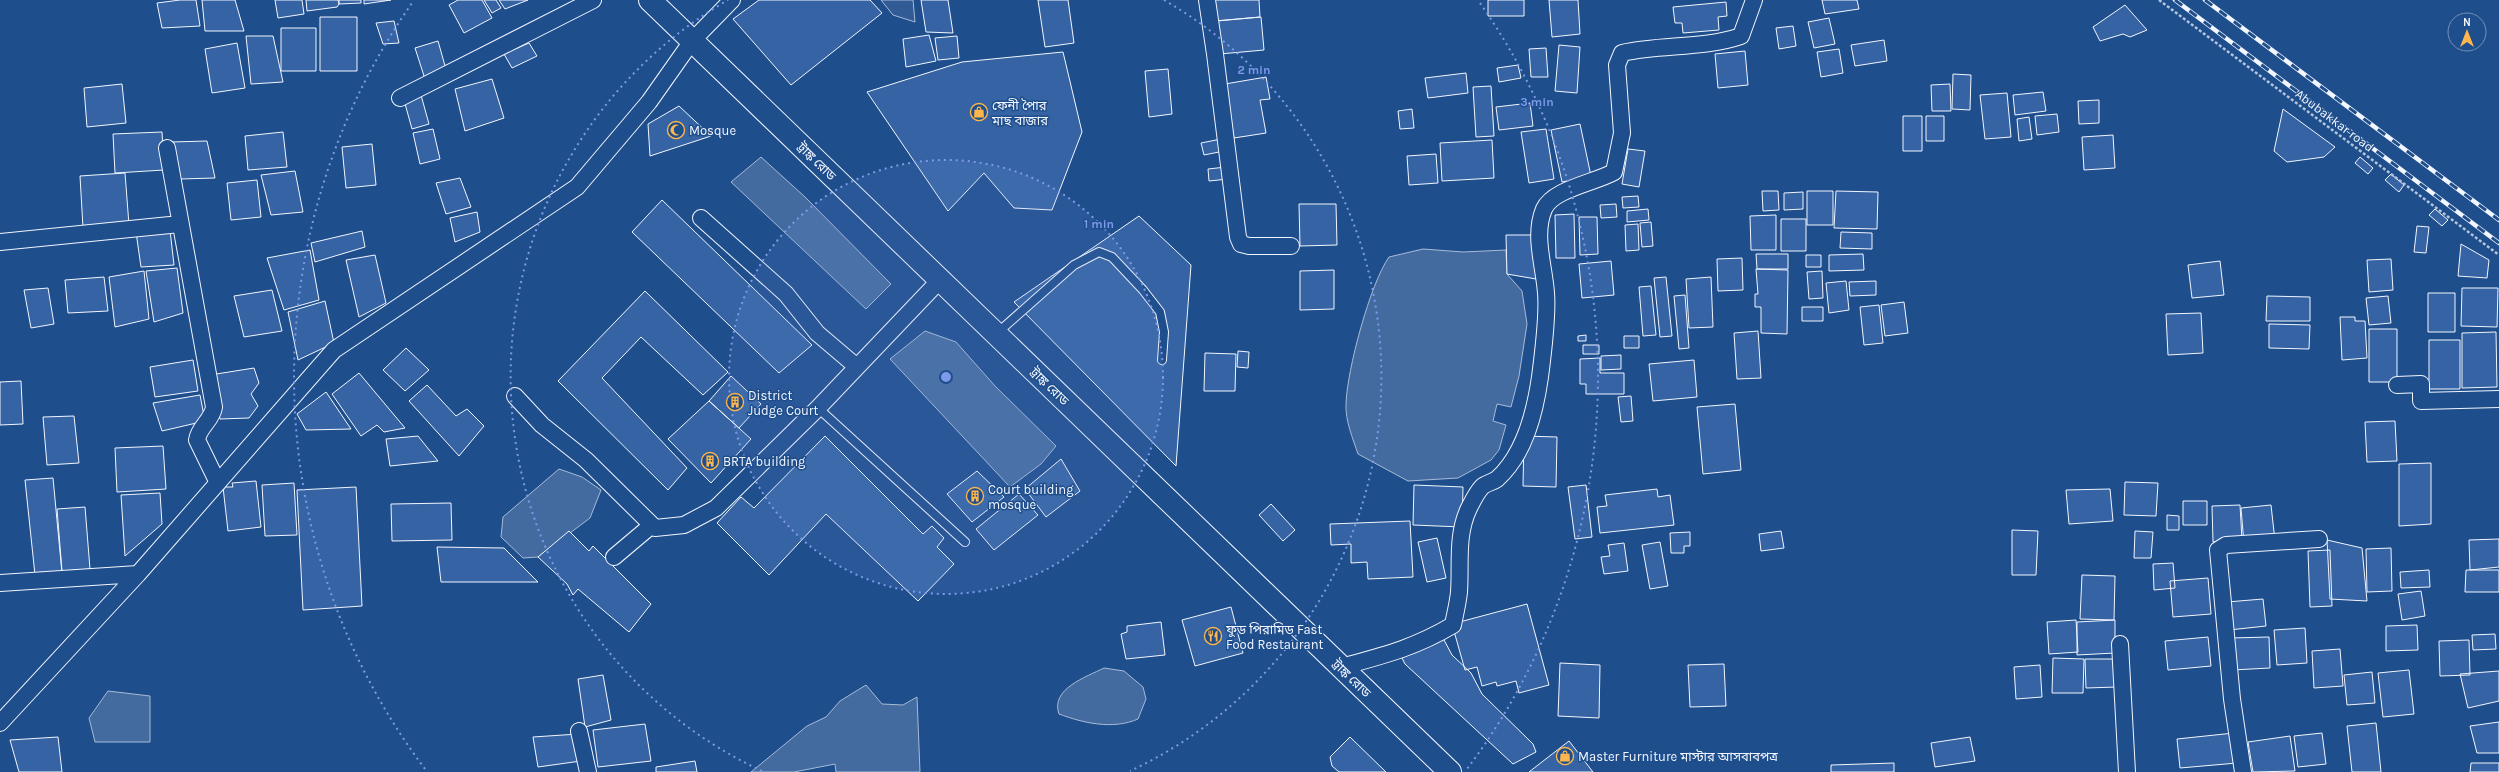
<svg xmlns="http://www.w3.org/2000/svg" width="2499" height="772" font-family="Karla,'Noto Sans Bengali',sans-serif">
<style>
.built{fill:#305b95;stroke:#a8bbd7}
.water{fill:#446ba0;stroke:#a8bbd7}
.building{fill:#3563a3;stroke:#f2f6ff}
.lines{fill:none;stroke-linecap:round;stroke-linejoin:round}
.service-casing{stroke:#f2f6ff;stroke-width:10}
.minor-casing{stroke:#f2f6ff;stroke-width:18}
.secondary-casing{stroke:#f2f6ff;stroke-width:24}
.path{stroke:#b3c4dc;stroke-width:2.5;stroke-dasharray:3 2;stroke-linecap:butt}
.service{stroke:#1f4e8c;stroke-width:8}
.minor{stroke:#1f4e8c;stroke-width:16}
.secondary{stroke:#1f4e8c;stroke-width:22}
.rail-casing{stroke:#f2f6ff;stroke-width:4.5}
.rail{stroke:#1f4e8c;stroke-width:3;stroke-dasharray:9;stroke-linecap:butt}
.ring{fill:none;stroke:#7d9aea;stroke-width:2;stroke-dasharray:2 4}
.labels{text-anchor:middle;stroke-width:3;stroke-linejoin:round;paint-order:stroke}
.poi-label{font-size:13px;fill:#f2f6ff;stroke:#1f4e8c;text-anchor:start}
.street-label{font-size:13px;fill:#f2f6ff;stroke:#1f4e8c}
.centre{fill:#7d9aea;stroke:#1f4e8c;stroke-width:2}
.ring-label{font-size:12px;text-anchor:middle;font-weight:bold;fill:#7d9aea;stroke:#1f4e8c;stroke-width:3;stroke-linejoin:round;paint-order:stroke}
</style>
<rect width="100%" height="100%" fill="#1f4e8c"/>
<path class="built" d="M881,0H913L915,22L893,15Z"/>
<path class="water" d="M761,157L805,197L891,284L866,309L731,182Z
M1423,249L1463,252L1506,250L1507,274L1522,291L1527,324L1519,376L1511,407L1497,404L1493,421L1506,425L1499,450L1491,460L1458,478L1408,481L1358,454C1353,439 1345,420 1346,404C1347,370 1370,284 1389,257Z
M925,331L956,342L995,386L1056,446L1041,464L1010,487L890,359Z
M559,469L582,477L601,490L590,518L538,557L523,558L501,537L503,517Z
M1104,668L1124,671L1143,687L1146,699L1138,719C1113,730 1083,723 1059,714C1050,689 1086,677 1104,668Z
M866,685L882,704L903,705L917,697L920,772H836L835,764L794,772H751L807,726L826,717L840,701Z
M108,691L150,696V742H95L89,718Z"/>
<path class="building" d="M180,0H196L200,26L162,28L157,3Z
M202,0H235L244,31H205Z
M275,0H302L304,14L278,18Z
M306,0H338L339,4L337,7L307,11Z
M339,0H361V3L339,4Z
M364,0H391L364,4Z
M458,0H482L492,18L464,33L449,5Z
M484,0H496L501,8L492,13Z
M499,0H528L505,9Z
M759,0H870L882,13L791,85L733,19Z
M921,0H948L953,33L926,32Z
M1038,0H1068L1074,43L1045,47Z
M1212,0H1259L1260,17L1214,21Z
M1488,0H1524V16H1488Z
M1549,0H1578L1580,34L1552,37Z
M1822,0H1857L1859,9L1825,14Z
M1726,2L1727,16L1718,17L1719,30L1683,33L1682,23H1675L1673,7Z
M2125,5L2147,30L2130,37L2123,34L2100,41L2093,27Z
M320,17H357V71H320Z
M1261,17L1264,50L1220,54L1217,21Z
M1829,18L1835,44L1814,48L1808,22Z
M394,21L399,43L383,44L376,23Z
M1793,26L1796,46L1779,49L1776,28Z
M281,28H316V71H281Z
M929,35L936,61L906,67L903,39Z
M246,36H273L283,82L251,84Z
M957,36L959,58L938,60L935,38Z
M1884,40L1887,61L1855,66L1851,45Z
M438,41L447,73L425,79L415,48Z
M237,43L245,88L212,93L205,49Z
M529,43L537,56L512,68L504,54Z
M1559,45L1580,47L1577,93L1555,91Z
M1546,48L1548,77H1531L1529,49Z
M1839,49L1843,73L1821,77L1817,52Z
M1745,51L1748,85L1718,88L1715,54Z
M1063,52L1082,132L1052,210L1014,208L984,173L948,211L867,92L962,62Z
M1518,65L1521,78L1499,82L1497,68Z
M1168,69L1172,114L1149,117L1145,71Z
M1466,73L1468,93L1428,98L1425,78Z
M1953,74L1971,75L1970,110L1952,109Z
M1266,77L1270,99L1260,100L1266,133L1234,138L1225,84Z
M492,79L504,118L465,131L455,89Z
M122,84L126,123L87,127L84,88Z
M1950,84L1951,111H1932L1931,85Z
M1491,86L1494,136L1476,137L1473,87Z
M2043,92L2046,111L2015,115L2013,95Z
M2007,93L2011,137L1985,139L1980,95Z
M421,95L429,124L412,129L404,100Z
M2099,100V123L2079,124L2078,101Z
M1530,103L1533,126L1499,130L1496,107Z
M679,106L711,136L650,156L648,124Z
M1412,109L1414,128L1400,129L1398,111Z
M2283,109L2335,147L2324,157L2287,162L2274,151Z
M2057,114L2059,132L2037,135L2035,116Z
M1903,116H1922V151H1903Z
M1926,116H1944V141H1926Z
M2029,117L2032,139L2019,141L2017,119Z
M1580,124L1591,176L1562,182L1551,130Z
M433,129L440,159L420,164L413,133Z
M1546,129L1554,179L1529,183L1521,132Z
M162,132L164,170L115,173L113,134Z
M283,132L287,167L248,170L245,136Z
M2113,135L2115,168L2084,170L2082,137Z
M1221,139L1224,151L1204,155L1201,143Z
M1492,140L1494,178L1442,181L1440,143Z
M207,141L215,178L180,179L171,142Z
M372,144L376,185L346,188L342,147Z
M1628,149L1645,151L1639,187L1622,184Z
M1436,154L1438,183L1409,185L1407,156Z
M2360,157L2373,168L2368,174L2355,163Z
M1226,167L1228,179L1209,181L1208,169Z
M295,171L303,212L271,215L261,175Z
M125,173L129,225L83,228L80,176Z
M2391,174L2404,185L2399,192L2385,180Z
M460,178L471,207L446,214L436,183Z
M257,180L261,217L231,220L227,183Z
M1762,191H1778L1779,210L1763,211Z
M1807,191H1833V225H1807Z
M1836,191L1878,192L1877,229L1834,228Z
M1803,192V209L1784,210V193Z
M1638,196L1639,207L1623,208L1622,197Z
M662,200L812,345L779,373L632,232Z
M1299,204H1336L1337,245L1300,246Z
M1616,204L1617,217L1601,218L1600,205Z
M1648,209L1649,220L1627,222V211Z
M2435,209L2448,220L2442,226L2429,215Z
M477,212L480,232L455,242L450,218Z
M1574,214L1575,258H1556L1555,215Z
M1776,215V250H1751L1750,216Z
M1139,216L1191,265L1176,466L1014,302Z
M1579,217H1597L1598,254L1580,255Z
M1781,219H1806V251H1781Z
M1651,222L1653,246L1642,247L1640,223Z
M1638,224L1639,250L1626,251L1625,225Z
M2417,226L2429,227L2426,253L2414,252Z
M170,230L174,265L141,267L136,232Z
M362,231L365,247L315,262L311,243Z
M1841,232L1872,233V249L1840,248Z
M1506,235H1537L1536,279L1507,274Z
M2461,244L2489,260L2487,278L2458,276Z
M310,250L319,300L284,310L267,258Z
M1756,254H1788V269H1757Z
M1863,254L1864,270L1829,271V255Z
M375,255L386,303L359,317L346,260Z
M1806,255H1821V267H1806Z
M1742,258L1743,290L1718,291L1717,259Z
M2391,259L2393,290L2369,292L2367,260Z
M1611,261L1614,295L1582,298L1579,264Z
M2220,261L2224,295L2192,298L2188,265Z
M177,268L183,313L154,322L146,271Z
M1756,269L1788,270L1787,334L1761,333V307H1755V294H1758Z
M1334,270V309L1300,310V271Z
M144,271L149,319L115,327L109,277Z
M1822,271L1823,298L1809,299L1807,272Z
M104,277L108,311L68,313L65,280Z
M1666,277L1672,336L1660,337L1654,278Z
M1711,277L1713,327L1689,328L1686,279Z
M1846,281L1849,310L1829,313L1826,283Z
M1876,281V295L1850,296L1849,282Z
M1651,286L1656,335L1643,336L1639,287Z
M48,288L54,324L31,328L24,290Z
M2462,288H2498L2497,327L2461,326Z
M272,290L282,331L244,337L234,296Z
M645,291L728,372L703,395L641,337L602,378L687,468L668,490L558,381Z
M2428,293H2455V332H2428Z
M1685,295L1689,348L1679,349L1674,296Z
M2267,296L2310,297V321H2266Z
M2388,296L2391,323L2369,325L2366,298Z
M325,301L334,343L298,360L288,312Z
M1904,302L1908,333L1885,336L1881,305Z
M1879,305L1883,343L1864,345L1860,307Z
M1802,307H1823V321H1802Z
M2201,313L2203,353L2168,355L2166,314Z
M2340,317H2355V321H2365L2367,358L2342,360Z
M2269,324L2310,325L2309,349L2269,348Z
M2369,329H2397V382H2369Z
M1758,331L1761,378L1737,379L1734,333Z
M2496,332L2497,387L2462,388V333Z
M1586,335V341H1578V336Z
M1624,336H1639V348H1624Z
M2429,340H2460V389H2429Z
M1583,345H1599V354H1583Z
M406,348L429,370L405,391L383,370Z
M1238,351L1249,352L1248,368L1237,367Z
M1205,353L1236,354L1235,391H1204Z
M1621,355V369L1601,370V356Z
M1600,358V373H1624V394H1586V384H1580V359Z
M193,360L198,391L155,397L150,367Z
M1694,360L1697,397L1653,401L1649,364Z
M254,368L259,383L251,394L258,406L249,418L220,419L210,375Z
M359,373L405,428L384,432L377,425L361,436L332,394Z
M731,376L761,404L739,428L709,401Z
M21,381L23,424L0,425V382Z
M427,385L456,416L467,409L484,426L459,456L409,401Z
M326,392L351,429L306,430L297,414Z
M200,395L205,421L162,431L153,403Z
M1631,396L1633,421L1621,422L1618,397Z
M709,401L751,439L711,483L668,439Z
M1735,404L1741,470L1703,474L1697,407Z
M74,416L79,463L47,465L43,417Z
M2395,421L2397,461L2367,462L2365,422Z
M418,436L438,461L390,466L386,439Z
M825,436L923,534L932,526L944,538L937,547L954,564L918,601L826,514L769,575L717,523L741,497L754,508Z
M1524,436L1557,437L1556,487L1523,486Z
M163,446L166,489L117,492L115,448Z
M1061,459L1080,491L1046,517L1025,489Z
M2431,463V524L2399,526V464Z
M977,471L1004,497L972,522L947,494Z
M53,478L62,573L35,575L25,480Z
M256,481L261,527L228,531L223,487H233L232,483Z
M2125,482L2158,483L2156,516L2124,515Z
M294,483L297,535L265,536L262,485Z
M1414,485L1463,487L1462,527L1413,525Z
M1586,485L1592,537L1575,539L1568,487Z
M356,487L362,606L303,610L297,490Z
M1657,489L1658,497L1670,495L1674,525L1600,533L1597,507L1607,506L1605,495Z
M2110,489L2113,521L2069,524L2066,490Z
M160,493L162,524L125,556L121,495Z
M1019,494L1038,515L994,550L976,529Z
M2183,501H2207V525H2183Z
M451,503L452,540L392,541L391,504Z
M1271,504L1295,530L1283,541L1259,515Z
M2240,505L2242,540L2213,542L2212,506Z
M2271,505L2275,541L2244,544L2241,508Z
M85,507L90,569L62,571L57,509Z
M2167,515L2179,516V530H2167Z
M1410,521L1413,577L1368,579L1367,562L1351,563V544L1331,545L1330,524Z
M2012,530L2038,531L2036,575H2012Z
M569,531L589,551L593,546L651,604L629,632L578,589L573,595L567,584L538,557Z
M1781,531L1784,548L1761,551L1759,534Z
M2135,531L2153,532L2151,558H2134Z
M1690,532V546H1684V553H1671L1670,533Z
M1437,538L1446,578L1427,582L1418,542Z
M2499,539V567L2470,570L2469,540Z
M2327,540L2362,548L2367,601L2330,599Z
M1660,542L1668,586L1650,589L1642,545Z
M1624,543L1628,571L1604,574L1601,557L1610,556L1608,545Z
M437,547L504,548L538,582H441Z
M2391,548L2392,591L2367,592L2366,549Z
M2330,550L2332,606L2310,607L2308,551Z
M2173,563L2175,588L2154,590L2153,564Z
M2429,570L2430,587L2401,588L2400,572Z
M2466,570H2499V592H2465Z
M2082,575L2115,576L2114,620L2080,619Z
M2208,578L2211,614L2173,617L2170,581Z
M2421,591L2425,616L2402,620L2398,594Z
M2263,599L2266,626L2229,630L2227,602Z
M1527,604L1549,685L1519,693L1516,681L1497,686L1496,682L1482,686L1477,667L1465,670L1452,624Z
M1231,607L1243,653L1195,666L1182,620Z
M2076,620L2078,652L2049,654L2047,622Z
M2115,620V653L2077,655V622Z
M1161,622L1165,655L1126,659L1121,634L1127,632V626Z
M2417,625L2418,650L2386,651V626Z
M2305,628L2307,663L2277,665L2274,630Z
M2495,634L2496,649L2473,650L2472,635Z
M2208,637L2211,666L2168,670L2165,641Z
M2269,637L2270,668L2232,670L2230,638Z
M1443,638L1452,655L1471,673L1482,694L1533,744L1536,752L1513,764L1405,664L1402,658Z
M2469,640L2470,675L2440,676L2439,641Z
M2340,649L2343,686L2314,688L2312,651Z
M2053,658L2084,659L2083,693H2052Z
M2085,659H2116L2117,687L2086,688Z
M1560,663L1600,665L1599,718L1558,716Z
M1724,664L1726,706L1690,707L1688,665Z
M2040,665L2042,697L2016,699L2014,667Z
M2409,670L2414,714L2383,717L2378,673Z
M2499,671V701L2468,708L2460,674Z
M2372,672L2375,703L2347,705L2344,675Z
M603,675L611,720L585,727L578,679Z
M2499,722V753H2477L2470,726Z
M2376,723L2381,772H2352L2347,726Z
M645,724L651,761L598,767L593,730Z
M2234,733L2237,763L2180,768L2177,739Z
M2322,733L2326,764L2298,767L2294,736Z
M578,734L581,761L538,767L533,737Z
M2290,736L2295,771L2253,772L2248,742Z
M58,737L62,772H19L10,740Z
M1350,737L1386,772H1339L1332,766L1330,757Z
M1970,737L1975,761L1935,767L1931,743Z
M1569,741L1593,772H1529Z
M695,761L697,772H656V767Z
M1894,763V772H1831V765Z
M2471,763H2499V772H2470Z"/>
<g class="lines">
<g class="service-casing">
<path id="service" d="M996,334L1074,265L1099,252L1112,257L1143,290L1160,312L1164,332L1162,360
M818,408L965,542"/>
</g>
<g class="minor-casing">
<path id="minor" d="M1207,0L1215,54L1238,237L1241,244L1249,246H1291
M400,98L593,0
M167,148L214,407C212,421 199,426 197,440L218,483
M701,218L786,294L817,333L857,367
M0,242L180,224
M2397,385L2421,384V401L2499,399
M515,396L542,425L586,460L655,528L684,525L716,508L818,408L940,280
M614,557L652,525
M0,583L138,574
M2120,644L2127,772
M1341,667C1385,655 1414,648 1453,625C1455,614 1458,603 1459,592C1461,564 1456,535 1469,508C1472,502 1478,490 1483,486C1487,483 1493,482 1497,479C1525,454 1535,412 1540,377C1543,354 1548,316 1546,293C1544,265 1533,235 1544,209C1553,189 1594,183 1614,172L1622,133L1617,65L1622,53C1662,44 1703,49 1741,36L1754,0
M0,723L138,574L334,350L577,187L649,102L692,41L732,0
M579,731L588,772
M2243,772L2232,699L2218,550L2226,545L2319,539"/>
</g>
<g class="secondary-casing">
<path id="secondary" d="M650,0L1450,772"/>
</g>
<path class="path" d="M2159,0L2499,255"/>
<use href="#service" class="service"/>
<use href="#minor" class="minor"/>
<use href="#secondary" class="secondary"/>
<g class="rail-casing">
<path id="rail" d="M2175,0L2499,243
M2205,0L2499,220"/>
</g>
<use href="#rail" class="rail"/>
</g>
<circle cx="946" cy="377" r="217" fill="#7d9aea" fill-opacity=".12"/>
<g class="ring">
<circle cx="946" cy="377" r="217"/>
<path d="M762 771A435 435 0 0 1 728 0M1164 0A435 435 0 0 1 1130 771"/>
<path d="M425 769A652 652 0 0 1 412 3M1480 3A652 652 0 0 1 1467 769"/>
</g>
<defs>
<g id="shop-ring" transform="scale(0.9)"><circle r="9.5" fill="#1f4e8c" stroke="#ffb74d" stroke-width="1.5"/><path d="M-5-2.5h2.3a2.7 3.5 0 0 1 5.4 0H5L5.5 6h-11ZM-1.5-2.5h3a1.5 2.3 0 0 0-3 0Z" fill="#ffb74d"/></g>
<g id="mosque-ring" transform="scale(0.9)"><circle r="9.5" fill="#1f4e8c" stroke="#ffb74d" stroke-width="1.5"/><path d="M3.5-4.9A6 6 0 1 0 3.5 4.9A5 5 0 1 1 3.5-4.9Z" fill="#ffb74d"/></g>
<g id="building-ring" transform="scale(0.9)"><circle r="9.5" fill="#1f4e8c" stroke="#ffb74d" stroke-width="1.5"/><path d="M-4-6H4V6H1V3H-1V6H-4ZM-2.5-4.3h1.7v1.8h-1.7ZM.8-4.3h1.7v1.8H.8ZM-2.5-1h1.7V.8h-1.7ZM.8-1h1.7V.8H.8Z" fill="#ffb74d"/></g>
<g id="restaurant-ring" transform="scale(0.9)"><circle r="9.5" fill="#1f4e8c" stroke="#ffb74d" stroke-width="1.5"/><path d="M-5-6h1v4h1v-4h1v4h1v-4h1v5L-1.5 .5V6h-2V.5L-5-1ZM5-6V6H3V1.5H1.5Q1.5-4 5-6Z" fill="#ffb74d"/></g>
</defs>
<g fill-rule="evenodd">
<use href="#shop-ring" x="979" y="112"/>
<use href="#mosque-ring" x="676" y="130"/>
<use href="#building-ring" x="735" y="402"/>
<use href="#building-ring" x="710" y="461"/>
<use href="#building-ring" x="975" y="496"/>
<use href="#restaurant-ring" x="1213" y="636"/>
<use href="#shop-ring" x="1565" y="756"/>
</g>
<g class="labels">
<g class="poi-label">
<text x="992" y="110">ফেনী পৈার<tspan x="992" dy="15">মাছ বাজার</tspan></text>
<text x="689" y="135">Mosque</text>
<text x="748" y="400">District<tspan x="748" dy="15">Judge Court</tspan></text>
<text x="723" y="466">BRTA building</text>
<text x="988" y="494">Court building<tspan x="988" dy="15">mosque</tspan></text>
<text x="1226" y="634">ফুড পিরামিড Fast<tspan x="1226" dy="15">Food Restaurant</tspan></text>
<text x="1578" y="761">Master Furniture মাস্টার আসবাবপত্র</text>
</g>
<g class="street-label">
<text transform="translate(2335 120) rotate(37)" y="5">Abubakkar road</text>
<text transform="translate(817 161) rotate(44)" y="5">ট্রাঙ্ক রোড</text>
<text transform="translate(1050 386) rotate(44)" y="5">ট্রাঙ্ক রোড</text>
<text transform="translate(1352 678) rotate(44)" y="5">ট্রাঙ্ক রোড</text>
</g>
</g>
<circle cx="946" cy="377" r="6" class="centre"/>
<g class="ring-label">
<text x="1254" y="74">2 min</text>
<text x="1537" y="106">3 min</text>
<text x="1099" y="228">1 min</text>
</g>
<g transform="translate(2467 32)"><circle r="19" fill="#1f4e8c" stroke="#7391ba"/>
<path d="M0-3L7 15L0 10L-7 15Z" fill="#ffb74d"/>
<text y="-6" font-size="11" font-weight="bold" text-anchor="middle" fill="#f2f6ff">N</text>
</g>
</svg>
